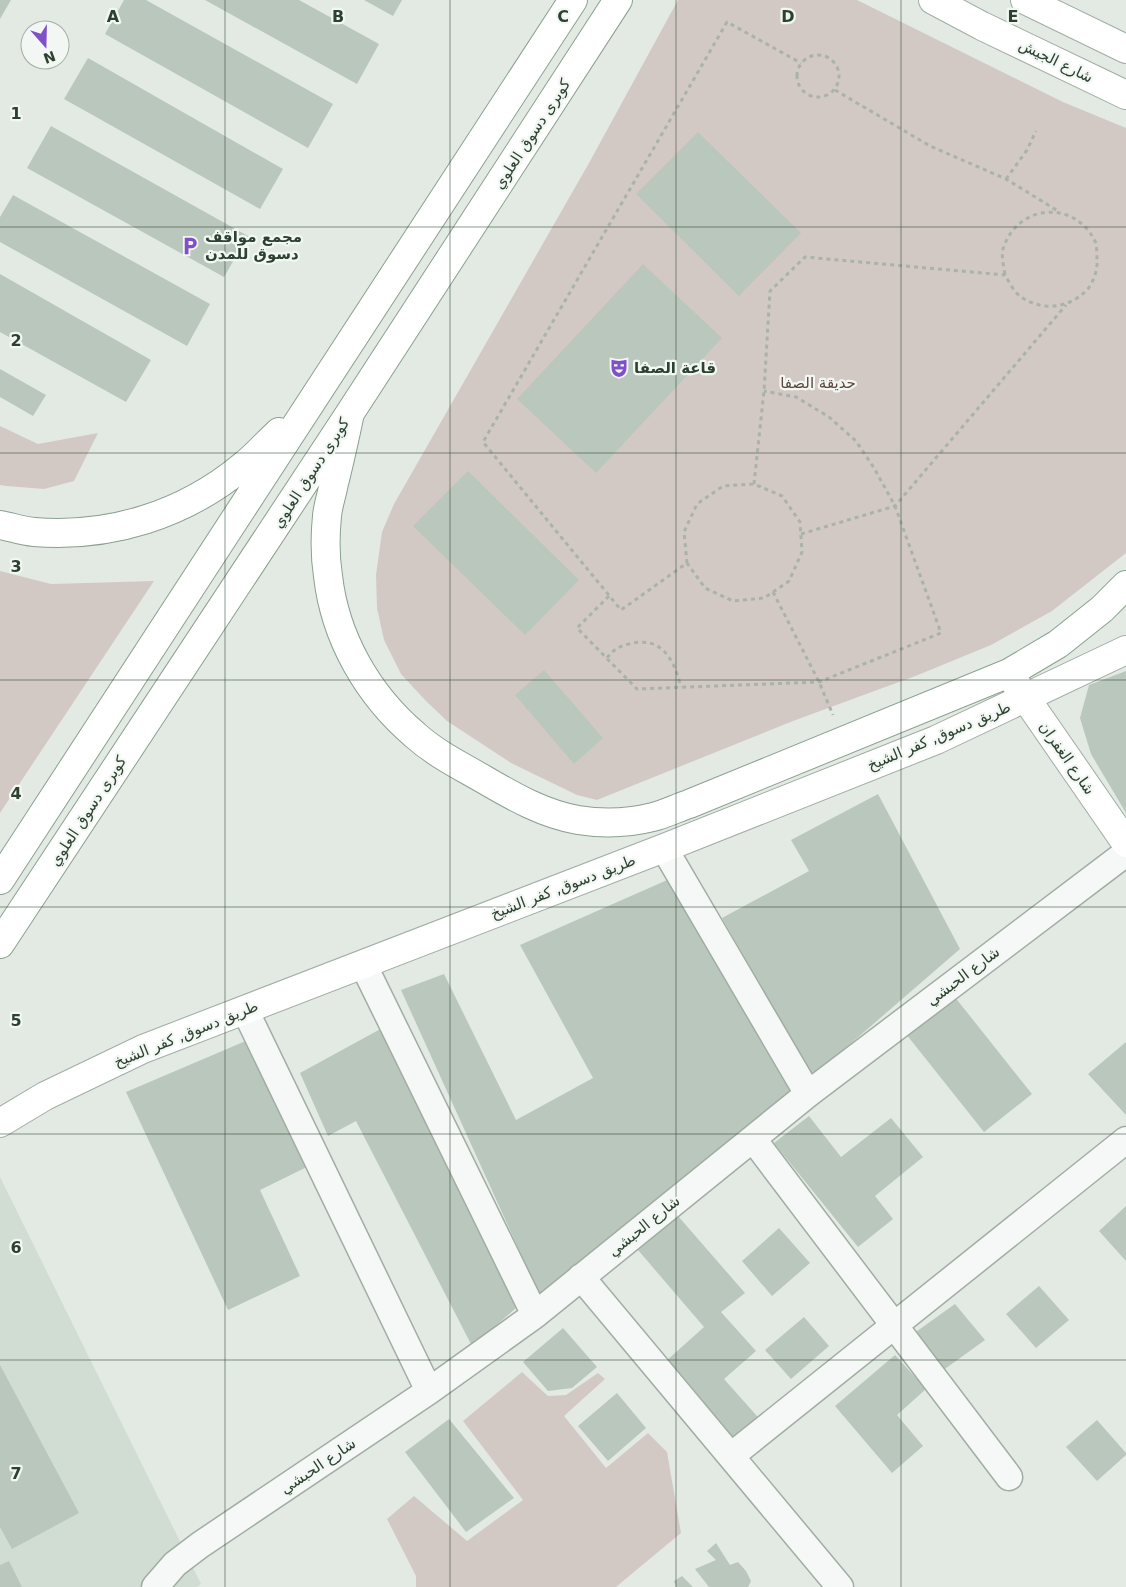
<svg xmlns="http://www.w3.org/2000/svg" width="1126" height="1587" font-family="'DejaVu Sans','Noto Naskh Arabic',sans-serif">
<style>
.built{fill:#d1dcd3}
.green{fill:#d3c9c4}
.building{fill:#bac7bc}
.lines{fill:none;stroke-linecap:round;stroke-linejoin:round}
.street-casing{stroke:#a1ada3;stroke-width:29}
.secondary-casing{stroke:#a1ada3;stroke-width:30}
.highway-casing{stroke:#8ba08e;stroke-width:30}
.path{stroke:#a9b2ab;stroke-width:3;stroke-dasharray:4 4;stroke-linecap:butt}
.street{stroke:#f5f8f6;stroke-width:26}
.secondary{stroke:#fff;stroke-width:28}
.highway{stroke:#fff;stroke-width:28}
.grid{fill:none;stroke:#2c4130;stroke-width:1;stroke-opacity:0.55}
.labels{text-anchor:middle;stroke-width:4.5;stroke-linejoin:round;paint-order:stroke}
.street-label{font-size:15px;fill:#2c4130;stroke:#f2f7f3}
.poi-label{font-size:15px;font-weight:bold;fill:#2c4130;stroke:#f2f7f3;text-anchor:start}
.park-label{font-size:15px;fill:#5c463a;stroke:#f2f7f3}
.grid-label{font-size:16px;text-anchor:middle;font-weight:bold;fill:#2c4130;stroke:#f2f7f3;stroke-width:4.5;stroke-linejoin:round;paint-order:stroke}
</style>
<rect width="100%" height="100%" fill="#e3eae4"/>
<path class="built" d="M0,1177L201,1584L197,1587H0Z"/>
<path class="green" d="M678,0H857L1063,102L1126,128V553L1052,611L991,645L918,675L793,721L597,800L577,795L511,763L447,721L425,700L401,674L384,640L377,608L376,575L382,532L394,504L589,163Z
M0,426L38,444L98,433L74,481L44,489L6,486L0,485Z
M0,571L51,584L154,581L0,813Z
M522,1372L548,1396L566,1395L598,1373L605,1379L564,1416L606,1468L648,1433L667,1452L681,1533L616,1587H416V1576L387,1519L414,1496L467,1541L523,1500L463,1421Z"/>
<path class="building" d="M0,0H11L0,19Z
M124,0H146L333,104L308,148L105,34Z
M205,0H299L379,44L357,84Z
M364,0H402L393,16Z
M88,58L283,169L260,209L64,99Z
M51,126L248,236L224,277L27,168Z
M698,132L801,233L739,296L636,194Z
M13,195L210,304L187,346L0,242V217Z
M643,264L722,338L596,473L517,399Z
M0,274L151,360L126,402L0,332Z
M0,369L46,395L33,416L0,397Z
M468,471L579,580L525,635L413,526Z
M544,670L603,738L574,764L515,695Z
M1126,671V813L1091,754L1080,718L1089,685Z
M878,794L960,949L812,1077L722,918L809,871L791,840Z
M674,877L797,1089L539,1294L401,990L444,974L516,1120L593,1078L520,945Z
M954,996L1032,1094L984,1132L906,1034Z
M386,1026L516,1308L472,1346L356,1121L328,1136L300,1073Z
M255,1037L315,1163L260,1190L300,1276L228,1310L126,1092Z
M1126,1042V1115L1088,1074Z
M809,1116L841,1157L891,1118L923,1157L875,1196L893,1219L858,1247L774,1143Z
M1126,1206V1261L1099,1231Z
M678,1216L745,1293L721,1312L756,1351L724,1379L764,1424L733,1445L665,1362L704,1327L638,1250Z
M779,1228L810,1263L772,1296L742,1261Z
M1039,1286L1069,1320L1036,1348L1006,1314Z
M955,1304L985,1340L942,1371L913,1334Z
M804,1317L829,1346L791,1379L765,1350Z
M563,1328L597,1367L572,1388L548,1391L523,1362Z
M895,1355L926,1389L897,1415L923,1446L892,1473L835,1406Z
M0,1365L79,1513L12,1549L0,1527Z
M617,1393L646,1428L608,1461L578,1426Z
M449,1419L514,1498L466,1532L405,1452Z
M1097,1420L1126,1453V1455L1097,1481L1066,1447Z
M716,1543L730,1565L738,1562L746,1571L751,1581L748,1587H709L695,1569L716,1560L707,1551Z
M9,1561L22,1587H0V1565Z
M682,1576L693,1587H676L674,1581Z"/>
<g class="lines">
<g class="street-casing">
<path id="street" d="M664,848L808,1094
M363,964L535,1315
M245,1010L429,1391
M753,1139L1009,1477
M581,1277L840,1587
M731,1456L1126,1140
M155,1587L175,1564L200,1545L429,1391L535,1315L808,1094L1126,853"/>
</g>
<g class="secondary-casing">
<path id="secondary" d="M933,0L982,26L1126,95
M1025,0L1126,49
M1016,684L1126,843
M0,1123L45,1096L143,1049L664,848L936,740L1126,650"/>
</g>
<g class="highway-casing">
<path id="highway" d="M350,413C345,436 340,460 334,483C332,494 328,505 327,516C325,536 325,557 328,576C335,638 368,695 415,735C436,754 461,766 485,780C514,797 544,814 578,820C602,824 629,823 653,817C665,814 677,808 689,804L1009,673L1058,644L1102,609L1126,585
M0,525C11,527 23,531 34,532C110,538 184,515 243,466C256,456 267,443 279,432
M0,880L573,0
M0,944L350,413L618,0"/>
</g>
<path class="path" d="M797 76a21 21 0 1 1 42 0a21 21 0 1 1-42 0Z
M835,90L930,146L1006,179L1058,211
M1006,179L1027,150L1036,131
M754,484L764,391L770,291L805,257L1005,275C1009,282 1014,292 1021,297C1042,311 1067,309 1086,291C1093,284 1098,269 1097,260C1097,254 1097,246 1095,241C1074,199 1017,204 1003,249C1001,256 1004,268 1005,275
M801,534L895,506L1066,305
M687,563L684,532L697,504L723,486L754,484L782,496L800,522L802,552L789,581L764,598L733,601L705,588L687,563L621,610L483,442L727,22L801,63
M773,592L819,682L833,715
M609,596L577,628L637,689L819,682L941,633L895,506L874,468L856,441L829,417L796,397L764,391
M607,658C613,650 619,646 629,644C662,635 674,660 681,687"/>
<use href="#street" class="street"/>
<use href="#secondary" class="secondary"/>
<use href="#highway" class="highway"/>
</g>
<path class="grid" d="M225,0V1587M450,0V1587M676,0V1587M901,0V1587M0,227H1126M0,453H1126M0,680H1126M0,907H1126M0,1134H1126M0,1360H1126"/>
<defs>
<g id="parking-bare" transform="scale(1.5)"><path d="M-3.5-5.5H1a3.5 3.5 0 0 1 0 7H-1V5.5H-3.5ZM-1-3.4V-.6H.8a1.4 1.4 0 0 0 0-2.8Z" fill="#8050c7" stroke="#f2f7f3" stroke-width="2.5" paint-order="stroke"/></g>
<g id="theatre-bare" transform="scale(1.5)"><path d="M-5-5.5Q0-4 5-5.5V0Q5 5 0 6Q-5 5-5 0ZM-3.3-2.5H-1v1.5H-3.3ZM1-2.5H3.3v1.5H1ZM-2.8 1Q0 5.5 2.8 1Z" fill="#8050c7" stroke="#f2f7f3" stroke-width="2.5" paint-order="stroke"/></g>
</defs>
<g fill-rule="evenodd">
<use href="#parking-bare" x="190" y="246"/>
<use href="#theatre-bare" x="619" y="368"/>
</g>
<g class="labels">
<g class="street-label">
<text transform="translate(1056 61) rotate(26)" y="5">شارع الجيش</text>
<text transform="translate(532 134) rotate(-57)" y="5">كوبرى دسوق العلوي</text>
<text transform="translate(311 473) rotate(-57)" y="5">كوبرى دسوق العلوي</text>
<text transform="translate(939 736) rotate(-23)" y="5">طريق دسوق, كفر الشيخ</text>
<text transform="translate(1067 758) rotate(55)" y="5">شارع الغفران</text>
<text transform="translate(88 811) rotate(-57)" y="5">كوبرى دسوق العلوي</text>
<text transform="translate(563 887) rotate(-21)" y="5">طريق دسوق, كفر الشيخ</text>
<text transform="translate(963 976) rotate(-37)" y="5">شارع الحبشي</text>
<text transform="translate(186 1034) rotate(-22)" y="5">طريق دسوق, كفر الشيخ</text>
<text transform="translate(644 1226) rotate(-39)" y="5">شارع الحبشي</text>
<text transform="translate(318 1466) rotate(-34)" y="5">شارع الحبشي</text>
</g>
<g class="poi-label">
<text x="205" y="242">مجمع مواقف<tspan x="205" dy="17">دسوق للمدن</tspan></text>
<text x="634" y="373">قاعة الصفا</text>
</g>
<g class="park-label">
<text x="818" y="388">حديقة الصفا</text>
</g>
</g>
<g class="grid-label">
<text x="113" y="22">A</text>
<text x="338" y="22">B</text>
<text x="563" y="22">C</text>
<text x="788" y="22">D</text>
<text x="1013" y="22">E</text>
<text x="16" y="119">1</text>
<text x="16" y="346">2</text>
<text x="16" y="572">3</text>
<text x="16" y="799">4</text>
<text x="16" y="1026">5</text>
<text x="16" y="1253">6</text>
<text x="16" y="1479">7</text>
</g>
<g transform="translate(45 45) rotate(160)"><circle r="24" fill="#f2f7f3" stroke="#a3aea5"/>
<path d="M0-4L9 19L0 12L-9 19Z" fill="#8050c7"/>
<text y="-8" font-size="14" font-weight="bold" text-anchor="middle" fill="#2c4130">N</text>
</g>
</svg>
